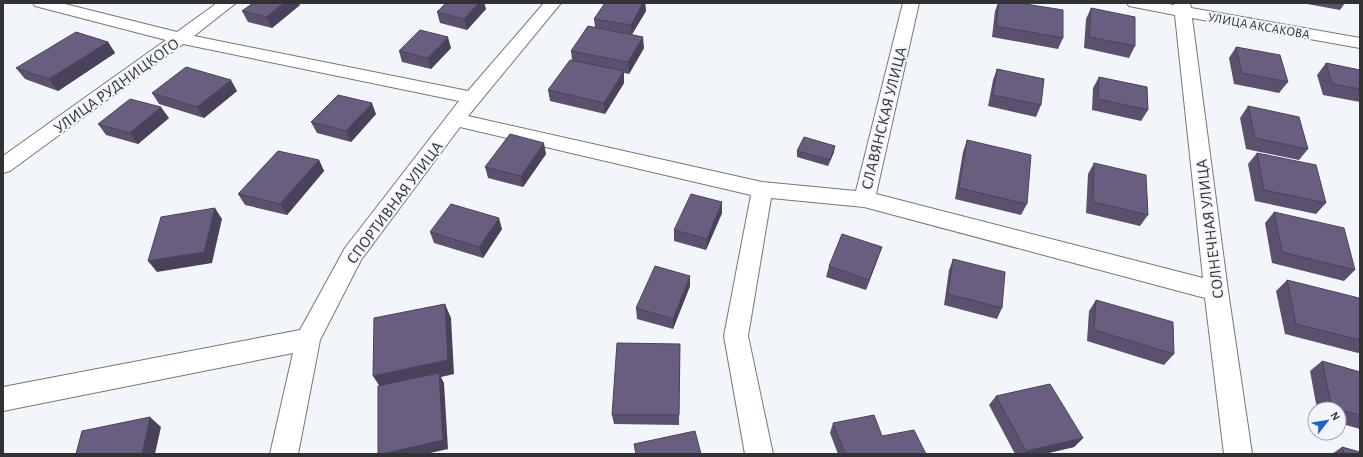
<svg xmlns="http://www.w3.org/2000/svg" width="1363" height="457" font-family="'Alegreya Sans',sans-serif">
<style>
.lines{fill:none;stroke-linecap:round;stroke-linejoin:round}
.minor-casing{stroke:#74777b;stroke-width:2}
.minor{fill:#fff;fill-rule:evenodd}
.wall{fill:#5b516e}
.shaded-wall{fill:#4a425a}
.building{fill:#6a5e80;stroke:#4a425a}
.labels{text-anchor:middle;stroke-width:4;stroke-linejoin:round;paint-order:stroke}
.far-street-label{font-size:13px;fill:#313234;stroke:#f2f6fa}
.street-label{font-size:16px;fill:#313234;stroke:#f2f6fa}
</style>
<rect width="100%" height="100%" fill="#f2f6fa"/>
<g class="lines">
<g class="minor-casing">
<path id="minor" d="M33,3H61L177,32L217,3H236L194,36L468,91L544,3H561L468,116L762,182L856,191L903,3H919L876,194L1203,278L1175,15L1129,6L1127,3H1163L1174,5V3H1190L1191,8L1360,38V48L1192,18L1228,291L1252,454H1224L1205,298L864,207L771,198L748,336L773,454H745L724,336L751,195L460,127L361,260L320,340L298,454H270L293,353L3,411V387L300,330L345,248L459,101L183,44L10,171L3,173V156L166,40L35,6Z"/>
</g>
<use href="#minor" class="minor"/>
</g>
<path class="wall" d="M446,3H484L486,9L467,30L440,23L437,12Z
M605,3H645L646,11L632,34L644,48L629,74L624,73V83L605,114L550,101L548,90L572,60L571,51L595,27L594,19Z
M998,3H1019L1063,38L1058,49L992,37L995,11Z
M1302,3H1345L1340,10Z
M300,5L272,28L248,22L242,11Z
M1091,8L1135,46L1129,58L1084,48L1086,19Z
M108,42L115,53L58,91L25,79L16,68Z
M1236,47L1288,82L1279,93L1234,84L1229,58Z
M451,48L431,69L402,62L399,51Z
M1326,63L1360,70V102L1323,95L1317,75Z
M997,69L1041,105L1036,117L988,106L993,80Z
M1099,77L1148,110L1141,121L1092,110L1093,88Z
M237,91L204,118L159,104L152,93Z
M1248,106L1308,149L1299,160L1246,149L1240,118Z
M376,114L351,142L317,133L311,122Z
M169,118L138,144L106,135L98,124Z
M967,140L1027,204L1021,215L955,199L963,152Z
M797,151L834,152L828,166L797,157Z
M1257,153L1326,203L1316,214L1255,201L1248,164Z
M546,154L523,187L488,178L485,167Z
M319,160L324,171L287,215L245,205L238,194Z
M1094,163L1148,215L1140,226L1086,213L1088,174Z
M1274,212L1355,270L1344,281L1272,263L1265,223Z
M722,213L706,250L674,241V230Z
M502,229L483,258L434,243L430,232Z
M878,258L866,290L826,277L829,266Z
M953,259L1002,308L997,319L944,305L949,270Z
M1287,280L1360,340V352L1358,353L1285,334L1276,291Z
M690,286L673,329L637,319L636,308Z
M1096,300L1174,354L1164,365L1087,341L1089,311Z
M680,344L679,425L614,424L612,415Z
M1322,361L1360,372V429L1339,423V409H1317L1310,371Z
M996,396L1083,438L1074,447L1044,454H1015L989,405Z
M833,423L882,436L926,454H838L830,433Z
M1342,447L1360,454H1332Z"/>
<path class="shaded-wall" d="M284,3H299L300,5L272,28L266,17Z
M479,3H484L486,9L467,30L464,19Z
M643,3H645L646,11L631,36V25Z
M448,37L451,48L431,69L428,58Z
M643,37L644,48L629,74L628,62Z
M108,42L115,53L58,91L49,79Z
M624,71V83L605,114L604,103Z
M231,80L237,91L204,118L197,107Z
M372,103L376,114L351,142L346,131Z
M161,107L169,118L138,144L130,133Z
M544,143L546,154L523,187L521,176Z
M835,146L834,152L828,166L830,160Z
M319,160L324,171L287,215L280,204Z
M722,202V213L706,250L707,239Z
M215,208L222,219L212,263L157,272L148,261Z
M499,218L502,229L483,258L479,247Z
M882,247L878,258L866,290L869,280Z
M690,276V286L673,329V319Z
M445,304L451,318L454,374L441,377L444,383L448,449L426,454H382V390L373,376Z
M150,417L161,427L155,454H142Z
M1083,438L1074,447L1044,454H1023L1026,451Z"/>
<path class="building" d="M253,3H284L266,17L242,11Z
M446,3H479L464,19L437,12Z
M605,3H643L631,25L594,19Z
M999,3H1019L1063,10V38L996,26Z
M1091,8L1135,17V46L1089,37Z
M588,26L643,37L628,62L571,51Z
M420,30L448,37L428,58L399,51Z
M76,32L108,42L49,79L16,68Z
M1236,47L1280,55L1288,82L1242,73Z
M570,60L624,71L604,103L548,90Z
M1326,63L1360,70V89L1332,84Z
M186,67L231,80L197,107L152,93Z
M997,69L1044,79L1041,105L993,95Z
M1099,77L1147,87L1148,110L1098,99Z
M338,95L372,103L346,131L311,122Z
M130,99L161,107L130,133L98,124Z
M1248,106L1299,117L1308,149L1255,138Z
M510,134L544,143L521,176L485,167Z
M804,137L835,146L830,160L797,151Z
M967,140L1031,155L1027,204L959,188Z
M278,151L319,160L280,204L238,194Z
M1257,153L1316,165L1326,203L1264,190Z
M1094,163L1146,175L1148,215L1093,202Z
M691,194L722,202L707,239L674,230Z
M451,204L499,218L479,247L430,232Z
M215,208L204,252L148,261L161,217Z
M1274,212L1344,228L1355,270L1282,252Z
M842,234L882,247L869,280L829,266Z
M953,259L1005,272L1002,308L948,294Z
M655,266L690,276L673,319L636,308Z
M1287,280L1359,298L1360,303V340L1296,324Z
M1096,300L1173,322L1174,354L1094,330Z
M445,304L448,360L373,376L374,318Z
M617,343L680,344L679,415H612Z
M1322,361L1360,372V415L1332,408Z
M439,373L443,440L382,454H378V386Z
M1050,384L1083,438L1026,451L996,396Z
M874,415L882,436L914,430L926,454H845L833,423Z
M150,417L142,454H76L82,431Z
M695,431L701,454H636L634,444Z
M1342,447L1360,452V454H1344Z"/>
<g class="labels">
<g class="far-street-label">
<text transform="translate(1259 25) rotate(10)" y="5">УЛИЦА АКСАКОВА</text>
</g>
<g class="street-label">
<text transform="translate(116 85) rotate(-36)" y="6">УЛИЦА РУДНИЦКОГО</text>
<text transform="translate(883 118) rotate(-76)" y="6">СЛАВЯНСКАЯ УЛИЦА</text>
<text transform="translate(394 202) rotate(-53)" y="6">СПОРТИВНАЯ УЛИЦА</text>
<text transform="translate(1209 229) rotate(-97)" y="6">СОЛНЕЧНАЯ УЛИЦА</text>
</g>
</g>
<rect width="1363" height="457" fill="none" stroke="#313234" stroke-width="8"/>
<g transform="translate(1327 421) rotate(59)"><circle r="19" fill="#f2f6fa" stroke="#a5a8ab"/>
<path d="M0-3L7 15L0 10L-7 15Z" fill="#1963ce"/>
<text y="-6" font-size="11" font-weight="bold" text-anchor="middle" fill="#313234">N</text>
</g>
</svg>
